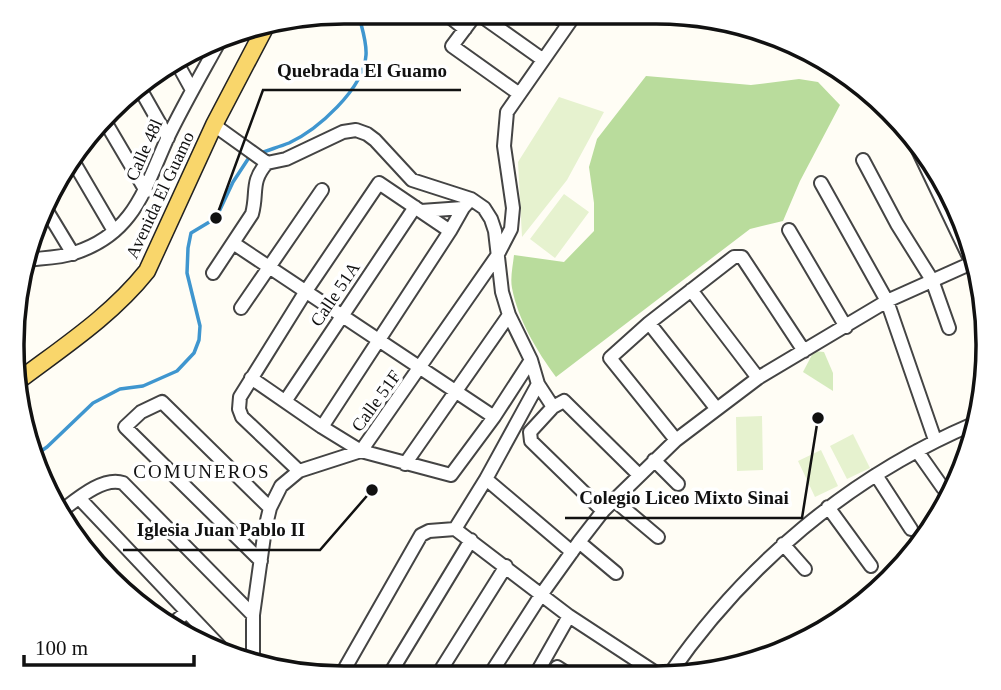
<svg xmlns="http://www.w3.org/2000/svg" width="1001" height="690" font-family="'Times New Roman',serif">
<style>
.green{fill:#d5ebbd}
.forest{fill:#b9dc9c}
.pitch{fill:#e6f2cf}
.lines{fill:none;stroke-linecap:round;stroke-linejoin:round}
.stream{stroke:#3f96cf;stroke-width:3.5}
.minor-casing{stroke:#444;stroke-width:16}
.major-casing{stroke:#222;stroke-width:19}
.minor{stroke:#fff;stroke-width:12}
.major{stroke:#f9d66b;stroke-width:16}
.labels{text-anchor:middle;stroke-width:7;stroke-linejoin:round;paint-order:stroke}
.street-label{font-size:18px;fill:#111;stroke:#fff}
.neighbourhood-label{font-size:19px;letter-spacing:2px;fill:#111;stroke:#fff}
.rim{fill:none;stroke:#111;stroke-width:3.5}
.leader{fill:none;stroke:#111;stroke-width:2.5}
.callout-dot{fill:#111;stroke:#fff;stroke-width:2.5}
.callout-label{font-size:19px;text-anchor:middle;font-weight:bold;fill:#111;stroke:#fff;stroke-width:7;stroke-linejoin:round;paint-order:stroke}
</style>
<rect width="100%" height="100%" fill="#fffdf5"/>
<path class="green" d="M814,351L824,352L833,373V391L803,372Z"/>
<path class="forest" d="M646,76L751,85L799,79L818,82L840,105L800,181L783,221L750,229L556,377C537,351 518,320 512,288C510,278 513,265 514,255L564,262L594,231V203L589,167L597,139Z"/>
<path class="pitch" d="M559,97L604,112L567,180L522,237L518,162Z
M564,194L589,212L555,258L530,239Z
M762,416L763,470L737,471L736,417Z
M853,434L870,468L847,479L830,446Z
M821,450L838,486L815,497L798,461Z"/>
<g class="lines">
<path class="stream" d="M258,154C268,150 279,147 289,143C317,130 364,89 366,55C367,41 361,26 358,12
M34,456L47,447L93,403L120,389L143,386L177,371L194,353L199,340L200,326L187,273L188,248L191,233L216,218L233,182L250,156"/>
<g class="minor-casing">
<path id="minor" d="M446,14L465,29
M476,14L452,46L518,93
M480,15L542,59
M556,16L568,24
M176,61L192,90
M139,87L168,138
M103,118L146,191
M214,125L267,163
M908,129L972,263
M863,160L897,224L932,280L949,328
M73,161L114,231
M267,163L286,159L343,132L356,130L367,134L375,140L412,180L471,199L484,208L491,219L495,231L502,292L509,315L531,360L538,384L553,407
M821,183L887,301L935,440
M44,206L73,254
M421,211L463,208
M789,230L846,327
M233,243L494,417
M26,260C42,258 60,258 74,253C135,234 145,187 168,137C184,104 202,73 219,42
M213,273L252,214C258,192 250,182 267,163
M691,290L758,378
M241,308L322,190
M649,323L716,408
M251,378L322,427L361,451L451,475L494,417L531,360
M286,400L415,207
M322,427L450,231L463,208L471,199
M676,440L610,358L649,323L734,257H742L804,351
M917,451L943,488
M654,460L678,484
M405,464L509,315
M299,471L242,417L239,409L240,397L306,291L379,183L450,231
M876,475L911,529
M486,479L572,552
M79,498L224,651
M614,500L658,537
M828,507L871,566
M603,511L531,441L530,432L553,407L564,401L639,475
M60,512C76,500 103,476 123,483L253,615
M455,529L569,616L659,675
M455,529L486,479L538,384
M579,542L616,573
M783,544L805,569
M261,561L125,427L141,412L162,402L270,508
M173,624L186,612
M253,658V615L265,529L270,508L281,486L299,471L361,451L497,256L511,229L513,208L504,146L507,112L574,16
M557,667L571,676
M669,675C745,565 849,477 973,424
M437,676L506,566
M489,676L541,595L579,542L603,511L676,440L758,378L887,301L974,262
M535,676L569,616
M340,677L421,535L429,531L455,529
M388,677L471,540"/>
</g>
<g class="major-casing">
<path id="major" d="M18,381C63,347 111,316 147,271L214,125L268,22"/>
</g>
<use href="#minor" class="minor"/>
<use href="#major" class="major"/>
</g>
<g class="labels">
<g class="street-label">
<text transform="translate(144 150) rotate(-66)" y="6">Calle 48l</text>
<text transform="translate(160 195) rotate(-65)" y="6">Avenida El Guamo</text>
<text transform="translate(335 294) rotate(-56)" y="6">Calle 51A</text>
<text transform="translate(376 401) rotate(-54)" y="6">Calle 51F</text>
</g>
<g class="neighbourhood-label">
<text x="202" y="478">COMUNEROS</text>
</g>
</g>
<path d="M0 0H1001V690H0ZM344 24H656A320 320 0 0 1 976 344V346A320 320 0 0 1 656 666H344A320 320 0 0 1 24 346V344A320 320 0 0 1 344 24Z" fill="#fff" fill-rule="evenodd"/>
<path class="rim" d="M344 24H656A320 320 0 0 1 976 344V346A320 320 0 0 1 656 666H344A320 320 0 0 1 24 346V344A320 320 0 0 1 344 24Z"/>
<path class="leader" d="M216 218L263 90H461M818 418L802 518H565M372 490L320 550H123"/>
<g class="callout-dot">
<circle cx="216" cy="218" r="7"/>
<circle cx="818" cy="418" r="7"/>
<circle cx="372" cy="490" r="7"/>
</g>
<g class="callout-label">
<text x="362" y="77">Quebrada El Guamo</text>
<text x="684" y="504">Colegio Liceo Mixto Sinai</text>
<text x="221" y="536">Iglesia Juan Pablo II</text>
</g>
<path d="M24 655v10h170v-10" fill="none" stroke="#111111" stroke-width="3.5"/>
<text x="35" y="655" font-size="21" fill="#111111" stroke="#ffffff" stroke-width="5" paint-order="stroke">100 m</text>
</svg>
